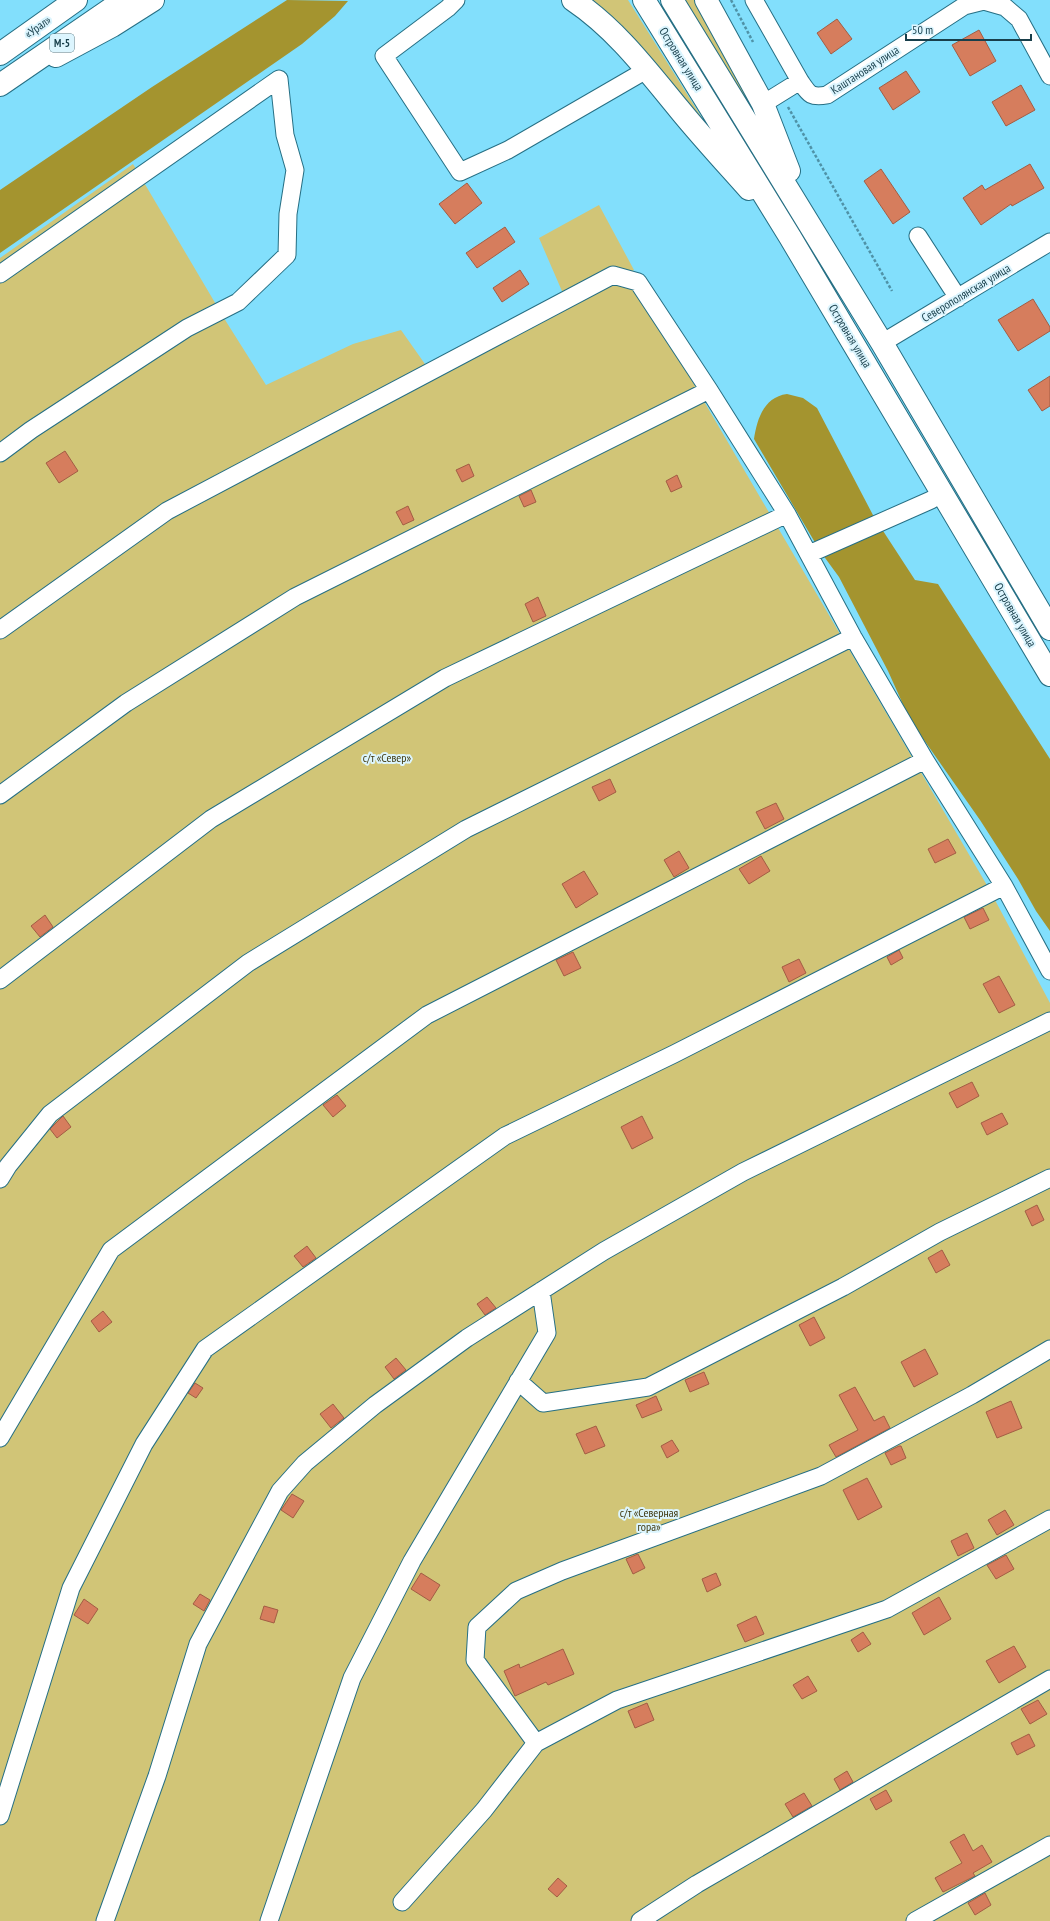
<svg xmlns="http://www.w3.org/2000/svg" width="1050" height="1921" font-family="'PT Sans Narrow',sans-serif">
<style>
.green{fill:#d1c577}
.forest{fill:#a4942f}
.building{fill:#d67d5d;stroke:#a25d44}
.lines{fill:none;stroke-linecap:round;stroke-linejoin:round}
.minor-casing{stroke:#266f84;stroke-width:19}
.major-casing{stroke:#266f84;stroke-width:24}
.highway-casing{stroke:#266f84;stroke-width:24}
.path{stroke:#4f92a7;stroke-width:2.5;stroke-dasharray:3 2;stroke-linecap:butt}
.minor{stroke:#fff;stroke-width:17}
.major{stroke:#fff;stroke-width:22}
.highway{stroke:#fff;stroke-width:22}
.labels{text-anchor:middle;stroke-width:4;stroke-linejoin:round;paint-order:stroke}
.shield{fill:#dcf5fe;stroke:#537681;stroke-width:1}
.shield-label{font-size:11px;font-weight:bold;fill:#183f4b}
.street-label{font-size:12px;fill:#183f4b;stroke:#dcf5fe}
.park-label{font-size:12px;fill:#40390f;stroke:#dcf5fe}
</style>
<rect width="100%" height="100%" fill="#82dffc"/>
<path class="green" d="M589,0H628L736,172Z
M683,0H694L759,121Z
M133,164L227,323L266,385L353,344L401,330L432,374L568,305L539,238L599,205L634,270L629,273L988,887L1050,1003V1921H0V258Z"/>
<path class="forest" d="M287,0L348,1L335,16L302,44L0,253V190L152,87Z
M787,394L803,398L817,408L874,517L915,580L938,584L1050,759V931L1036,911L1018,879L980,820L910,720L888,671L839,577L820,551L754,439C757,419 764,397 787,394Z"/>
<path class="building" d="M837,19L852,39L831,54L817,33Z
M979,30L996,61L970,76L952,45Z
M906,71L920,92L893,110L879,88Z
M1021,85L1035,110L1006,126L992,102Z
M1030,164L1044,188L1012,206L1011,204L981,225L963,198L982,185L985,190Z
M881,169L910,212L893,224L864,181Z
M467,183L482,203L455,224L439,204Z
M505,227L515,242L477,268L466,253Z
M520,270L529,284L502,302L493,288Z
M1033,299L1050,327V331L1018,351L998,320Z
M1050,376V406L1042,411L1028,390Z
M65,451L78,471L59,483L46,463Z
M469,464L474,476L462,482L456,470Z
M677,475L682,487L671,492L666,481Z
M531,490L536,502L524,507L519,496Z
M408,506L414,520L403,525L396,512Z
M538,597L546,616L533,622L525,604Z
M610,779L616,792L599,801L592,787Z
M776,803L784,819L765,829L756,812Z
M948,839L956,853L935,863L928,849Z
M679,851L689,868L674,877L664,860Z
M761,856L770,871L749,884L739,869Z
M584,871L598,894L576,908L562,884Z
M983,908L989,920L970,929L964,917Z
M45,915L53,927L40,937L31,926Z
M899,950L903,958L891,965L887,957Z
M573,952L581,968L564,976L556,960Z
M799,959L806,973L789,982L782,967Z
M999,976L1015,1005L999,1013L983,984Z
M972,1082L979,1096L957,1108L949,1093Z
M337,1095L346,1106L333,1117L323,1105Z
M1002,1113L1008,1124L987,1135L981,1123Z
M63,1116L71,1127L57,1138L50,1129Z
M642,1116L653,1138L632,1149L621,1127Z
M1037,1205L1044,1220L1032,1226L1025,1211Z
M307,1246L316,1258L303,1267L294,1256Z
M942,1250L950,1265L936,1273L928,1258Z
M487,1297L496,1308L485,1315L477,1304Z
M103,1311L112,1322L99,1332L91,1321Z
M814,1317L825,1338L810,1346L799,1325Z
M925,1349L938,1374L914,1387L901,1362Z
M396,1358L406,1370L394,1379L385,1367Z
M704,1372L709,1384L690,1392L685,1380Z
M195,1383L203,1388L196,1398L188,1393Z
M855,1387L874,1421L884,1416L890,1428L836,1457L829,1445L858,1430L839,1395Z
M656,1396L662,1410L642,1418L636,1405Z
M1011,1401L1022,1428L997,1438L986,1412Z
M333,1404L344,1418L331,1428L320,1414Z
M596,1426L605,1446L585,1454L576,1434Z
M672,1440L679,1451L667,1458L661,1446Z
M899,1446H901L906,1458L891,1465L885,1453Z
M867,1478L882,1507L858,1520L843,1490Z
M292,1494L304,1501L293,1518L281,1510Z
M1005,1510L1014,1525L997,1535L988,1520Z
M967,1533L974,1548L958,1556L951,1541Z
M638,1554L645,1568L633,1574L626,1559Z
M1006,1555L1014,1569L996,1579L987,1565Z
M421,1573L440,1585L430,1601L411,1589Z
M716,1573L721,1585L707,1592L702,1579Z
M200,1594L210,1600L204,1611L193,1604Z
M939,1597L951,1619L924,1635L912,1613Z
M84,1599L98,1609L88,1624L74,1615Z
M264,1606L278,1610L274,1623L260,1619Z
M756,1616L764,1634L745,1642L737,1625Z
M863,1632L871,1644L858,1652L851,1640Z
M1014,1646L1026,1667L999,1683L986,1661Z
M563,1649L574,1674L548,1685L546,1682L515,1696L504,1671L519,1664L520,1668Z
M808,1676L817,1691L802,1699L793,1685Z
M1038,1700L1047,1714L1030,1724L1021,1709Z
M647,1703L654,1720L635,1728L628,1711Z
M1029,1734L1035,1746L1017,1755L1011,1743Z
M847,1771L853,1782L840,1790L834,1779Z
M886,1790L892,1801L876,1810L870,1799Z
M804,1793L812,1806L793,1817L785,1804Z
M964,1834L973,1851L982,1845L992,1862L973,1873L975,1876L943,1892L935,1878L962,1863L950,1842Z
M558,1878L567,1886L557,1897L548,1889Z
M985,1893L991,1905L975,1915L968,1903Z"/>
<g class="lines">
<g class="minor-casing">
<path id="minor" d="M456,0L448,8L384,56L460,172L508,150L648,69
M754,0L800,81
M763,104L800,81C809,94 810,98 827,95L964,6L984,1L1005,7L1019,19L1050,76
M918,236L958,298
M0,274L279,79L285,135L295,170L288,214L287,255L238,302L187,328L31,430L0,453
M882,343L1050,242
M809,554L931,500L943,493
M0,630L167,511L613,275L638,282L709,390L787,514L853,637L925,760L1004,886L1050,971
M0,795L126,703L295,597L709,390
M0,980L211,819L445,678L787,514
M0,1179L8,1166L50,1114L248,963L466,829L853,637
M518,1381L543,1403L648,1387L843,1287L940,1232L1050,1178
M0,1438L111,1250L427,1015L925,760
M536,1743L475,1660L477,1627L516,1591L562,1571L821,1476L972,1395L1050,1349
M0,1816L71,1588L144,1444L205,1349L505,1136L674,1054L1004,886
M402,1902L484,1810L536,1743L617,1700L887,1609L1050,1519
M105,1921L157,1776L198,1644L280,1491L305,1463L375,1405L467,1338L604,1251L743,1172L1050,1021
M269,1921L352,1678L412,1561L547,1333L541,1291
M640,1921L697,1884L1050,1679
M915,1921L1050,1845"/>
</g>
<g class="major-casing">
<path id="major" d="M573,0C616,29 646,69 679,109C701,136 725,162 749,189
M644,0L790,237L1050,675
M672,0L882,343L1050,629
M706,0L763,104L789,171
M56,56L112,26L153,0"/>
</g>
<g class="highway-casing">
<path id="highway" d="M0,54L76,0
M0,85L124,0"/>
</g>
<path class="path" d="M731,0L753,42
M788,107L892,291"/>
<use href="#minor" class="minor"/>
<use href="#major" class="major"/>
<use href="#highway" class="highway"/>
</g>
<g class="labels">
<rect class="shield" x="50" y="34" width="24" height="18" rx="3"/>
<g class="shield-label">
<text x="62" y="47">М-5</text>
</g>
<g class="street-label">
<text transform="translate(38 27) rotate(-36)" y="4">«Урал»</text>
<text transform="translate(681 59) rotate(58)" y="4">Островная улица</text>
<text transform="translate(865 70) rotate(-33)" y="4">Каштановая улица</text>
<text transform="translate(966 293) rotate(-31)" y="4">Северополянская улица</text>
<text transform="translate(850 336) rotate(59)" y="4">Островная улица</text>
<text transform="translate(1015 615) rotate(60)" y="4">Островная улица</text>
</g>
<g class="park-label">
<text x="387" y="762">с/т «Север»</text>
<text x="649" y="1517">с/т «Северная<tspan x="649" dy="14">гора»</tspan></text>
</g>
</g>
<path d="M906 34v6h125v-6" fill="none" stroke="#183f4b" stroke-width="2"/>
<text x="912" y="34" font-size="12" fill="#183f4b" stroke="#dcf5fe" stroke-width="3" paint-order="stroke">50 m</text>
</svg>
